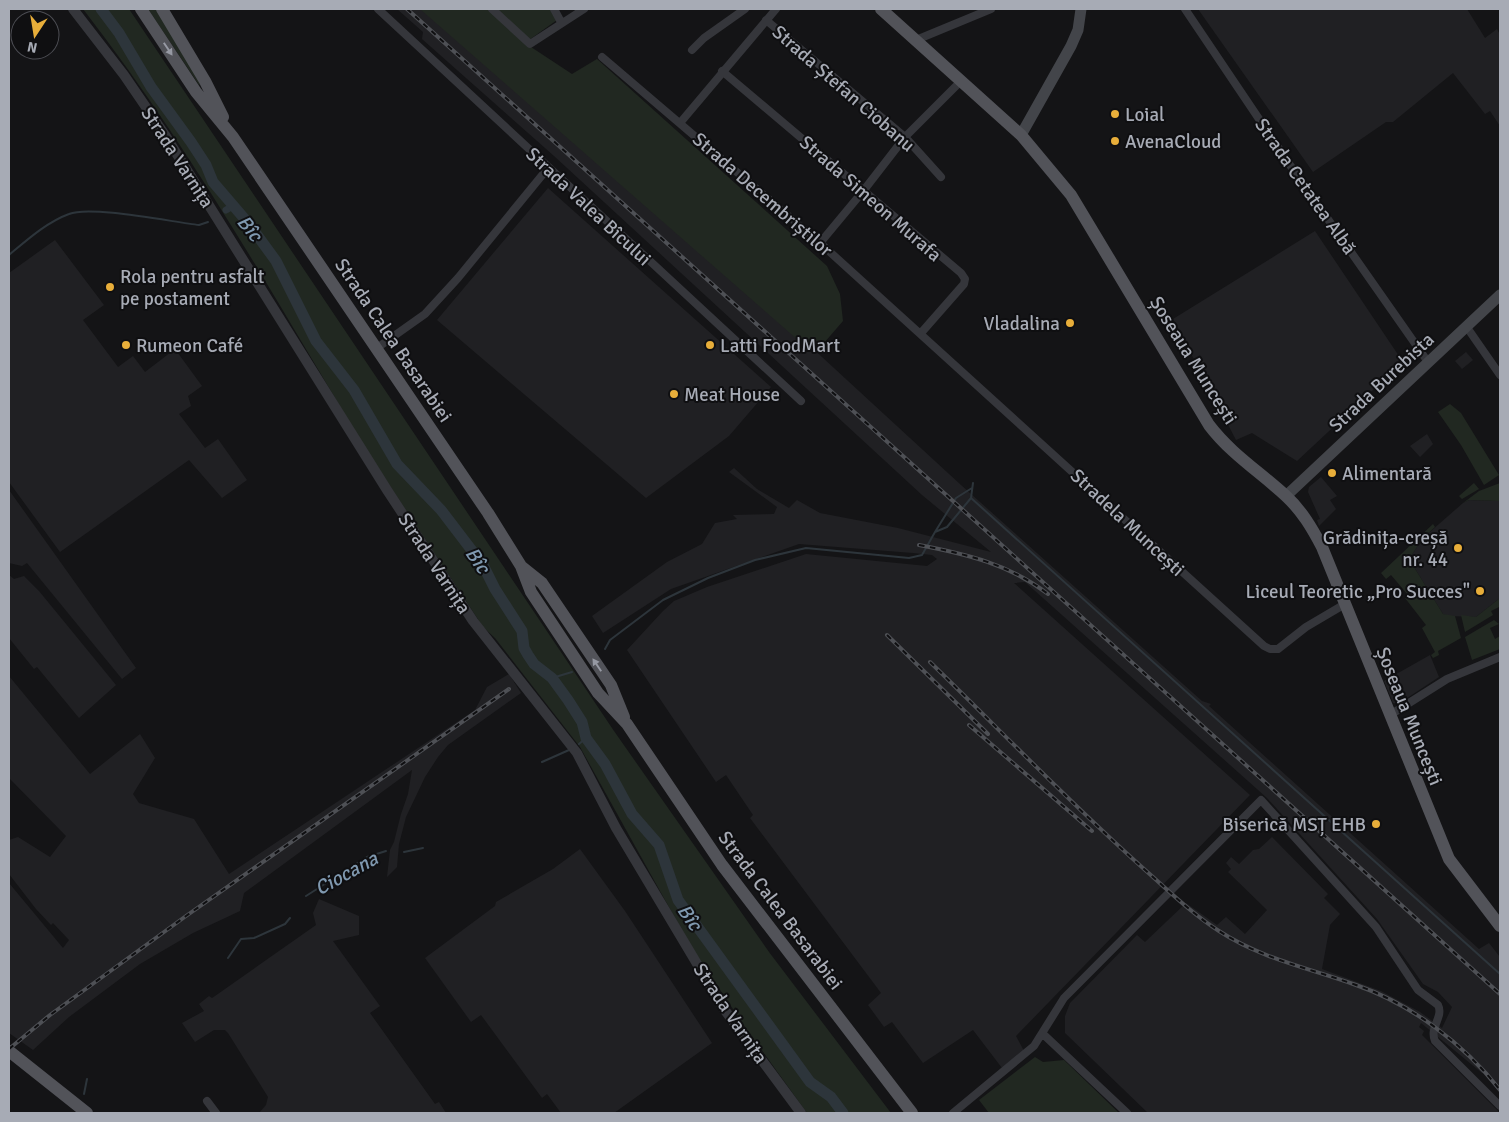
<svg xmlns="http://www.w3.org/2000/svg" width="1509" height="1122" font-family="Signika,sans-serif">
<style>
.built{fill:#202023}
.green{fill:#212821}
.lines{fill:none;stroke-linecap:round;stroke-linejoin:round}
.stream{stroke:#2d353b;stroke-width:2}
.canal{stroke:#2d353b;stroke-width:7}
.river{stroke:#2d353b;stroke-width:11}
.minor{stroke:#35363b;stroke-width:8}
.tertiary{stroke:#35363b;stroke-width:10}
.secondary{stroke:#43454a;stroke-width:11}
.primary{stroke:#525359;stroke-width:12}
.rail-casing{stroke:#4e5055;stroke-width:4}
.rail{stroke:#0f0f11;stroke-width:2;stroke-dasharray:5.5;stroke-linecap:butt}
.oneway{fill:#9699a3}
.poi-dot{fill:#e8ae3a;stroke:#0f0f11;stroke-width:2}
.labels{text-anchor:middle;stroke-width:4;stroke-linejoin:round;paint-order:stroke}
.street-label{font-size:19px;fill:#a7abb5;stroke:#0f0f11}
.poi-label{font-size:19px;fill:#a7abb5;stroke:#0f0f11;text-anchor:start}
.water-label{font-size:20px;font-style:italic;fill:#7f98af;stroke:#0f0f11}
</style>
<rect width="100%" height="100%" fill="#141416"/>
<path class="built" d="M397,9H434L684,230L961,485L1202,701L1211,704L1209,706L1479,949L1489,943L1500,957V1093L1484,1072L1482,1073L1421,1023L1419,1027L1424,1031L1422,1035L1500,1113H1148L1065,1033V1016L1070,1003L1137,935L1145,942L1186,903L1217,925L1226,917L1245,934L1267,910L1228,872L1231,869L1226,863L1231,857L1239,864L1253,850L1259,849L1272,837L1328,894L1324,898L1340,914L1330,925L1322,969L1381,991L1420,1012L1442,1028L1452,1007L1438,992L1423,984L1377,919L1267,798L1025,582L1014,583L1250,795L1016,1036L1024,1051L1002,1068L973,1030L923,1063L892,1022L884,1027L868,1005L881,993L750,818L753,815L726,775L716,782L627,650L663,611L674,601L707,587L806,554L927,566L937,559L932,555L913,553L799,544L671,589L603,633L592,616L667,562L702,544L715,523L737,519L733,515L774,514L777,507L729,472L734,468L757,489L789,508L797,500L820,513L898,528L991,552L922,495L554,156L422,39L423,32Z
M1198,9H1467L1485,38L1497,29L1500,35V126L1490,111L1485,114L1453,73L1393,122H1386L1313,172Z
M548,188L771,387L729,436L646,498L437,320Z
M1315,231L1403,362L1297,461L1252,433L1236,440L1173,319Z
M55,240L104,305L83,320L118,367L133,356L145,372L175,349L202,386L188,396L191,406L179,414L205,448L218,439L247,480L222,498L189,460L60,552L9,482V273Z
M1466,352L1473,360L1462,369L1455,361Z
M1427,434L1433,444L1420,457L1410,446Z
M1321,477L1337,496L1330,500L1336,509L1319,526L1317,520L1320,519L1308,492L1309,487Z
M9,490L136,668L122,679L27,563L22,566L9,563Z
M1469,500L1500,501V598L1476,617L1449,616L1443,614L1409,559L1423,538L1463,503Z
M9,575L14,579L24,576L39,591L116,685L79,718L37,667L34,669L9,638Z
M1430,655L1439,677L1398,704L1393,703L1384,681Z
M509,674L521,693L448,745L438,757L425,777L406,817L399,844L397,867L387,877L390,850L394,842L401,814L408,794L412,770L244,893L240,911L193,933L140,964L69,1017L33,1050L9,1033V883L63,948L69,940L53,923L51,925L36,909L9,874V840L18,837L50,857L66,836L9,778V676L90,774L140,734L155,758L133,794L139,803L194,819L229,874L475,710L487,687Z
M580,849L625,911L712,1043L614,1113H561L547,1094L542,1098L481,1015L471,1022L425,958L495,906L496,902L553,869Z
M319,899L359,916V935L333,941L380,1006L370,1013L435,1104L439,1102L446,1113H259L266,1105L268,1097L228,1033L225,1030H214L195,1042L182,1023L204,1011L199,1004L209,996L212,998L215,996L316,925L313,913Z"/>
<path class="green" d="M83,9H129L614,731L769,952L891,1113H807L743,1024L690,945L580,747L495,638L483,627C436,554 386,483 341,408C260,272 180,134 83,9Z
M148,9H156L202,83L199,85Z
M420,9H489L531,47L572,74L597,59L827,266L840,294L843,321L824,343L807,348Z
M494,9H551L557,20L529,40Z
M1450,404L1461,413L1499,475L1484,485L1461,445L1438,412Z
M1474,483L1479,489L1462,499L1459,496Z
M1500,483V501L1469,500L1463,503L1479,491Z
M1433,524L1435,527L1423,538L1409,559L1443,614L1455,616L1461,638L1438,651L1439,655L1433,658L1431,655L1435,652L1422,628L1426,625L1405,598L1408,595L1391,575L1386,579L1381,573Z
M1500,598V609L1499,607L1491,611L1493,615L1465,632L1461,615L1476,617Z
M1494,620L1499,624L1490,628L1495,639L1500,636V649L1472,660L1465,637Z
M1035,1057L1043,1062L1064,1060L1119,1113H989L979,1100Z"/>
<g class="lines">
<path class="stream" d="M9,255C27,240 47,222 69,214C90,205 172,222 199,225L208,222
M971,498L973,483
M935,532L956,498L972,488
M605,649L610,640L663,600L708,578L755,560L806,548L909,558L922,555L935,532L947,527L971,498L1500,974
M552,678L572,672
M579,744L586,738
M542,762L569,750
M404,852L423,848
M306,896L367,857L386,851
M228,958L241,939L254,938L285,924L290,918
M84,1094L87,1079"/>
<path class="canal" d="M226,210L233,206"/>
<path class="river" d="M101,9L119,33L151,87L191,142L206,165L213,182L249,224L276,261L316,341L354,390L397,464L441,510L483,565L495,589L522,631L524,648L528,655L534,664L552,678L568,700L582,722L586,738L605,764L632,814L659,845L678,900L810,1082L831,1097L843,1113"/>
<path class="minor" d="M378,9L801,401
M492,9L530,44L584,9
M554,9L561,22
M1185,9L1290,165L1428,362
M766,20L905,137L941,177
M916,40L991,9
M692,50L704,38L745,9
M602,57L820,243L1264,646L1270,649H1278L1306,627L1345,604
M722,71L961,273L965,279L964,284L921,333
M680,123L776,9
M820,243L864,190L905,137L961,81
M1466,326L1500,375
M377,348L425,314L458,278L548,168
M1390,715L1447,679L1500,657
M1043,1034L1127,1113
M207,1101L216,1113
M953,1113L1034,1046L1064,998L1261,800L1376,927L1418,990L1438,1005C1444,1017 1429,1027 1435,1041L1500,1106"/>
<path class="tertiary" d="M73,9L124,75L165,135L387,490L473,621L577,753L616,828L724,1009L801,1113"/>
<path class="secondary" d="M1021,135L1071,46L1078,30L1081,9
M1286,496L1500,295"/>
<path class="primary" d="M141,9L196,92L233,137L488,513L521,566L531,592L598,693L627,724L722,865L912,1113
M162,9L205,81L223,117
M881,9L1021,135L1071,195L1209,425C1231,454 1260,472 1286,496C1302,511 1312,528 1322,547L1449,859L1500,926
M522,567L542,583L611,685L624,717
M9,1051L87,1113"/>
<g class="rail-casing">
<path id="rail" d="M407,9L1500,994
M919,545C966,554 1009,564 1048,594
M887,635L988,734
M930,662C1001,731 1070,803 1144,869C1169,891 1191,913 1219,931C1262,959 1309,968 1356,985C1411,1004 1464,1044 1500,1090
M969,725L1092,831
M9,1049L50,1015L186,916L509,689"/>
</g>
<use href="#rail" class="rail"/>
</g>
<defs><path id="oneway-solid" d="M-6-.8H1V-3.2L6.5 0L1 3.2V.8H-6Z" transform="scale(1.25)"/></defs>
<g class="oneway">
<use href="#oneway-solid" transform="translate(168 49) rotate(56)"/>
<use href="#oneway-solid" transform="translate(597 665) rotate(-124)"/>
</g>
<g class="poi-dot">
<circle cx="1115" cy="114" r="5"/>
<circle cx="1115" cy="141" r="5"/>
<circle cx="110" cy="287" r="5"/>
<circle cx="1070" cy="323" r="5"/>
<circle cx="126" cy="345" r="5"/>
<circle cx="710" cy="345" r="5"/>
<circle cx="674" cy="394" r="5"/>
<circle cx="1332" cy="473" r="5"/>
<circle cx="1458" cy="548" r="5"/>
<circle cx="1480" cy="591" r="5"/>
<circle cx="1376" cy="824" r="5"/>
</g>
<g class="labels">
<g class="street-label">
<text transform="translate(844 88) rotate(41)" y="7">Strada Ștefan Ciobanu</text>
<text transform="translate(178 157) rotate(57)" y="7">Strada Varnița</text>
<text transform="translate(1306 186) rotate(55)" y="7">Strada Cetatea Albă</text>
<text transform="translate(763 194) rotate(41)" y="7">Strada Decembriștilor</text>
<text transform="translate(871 198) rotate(41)" y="7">Strada Simeon Murafa</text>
<text transform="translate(589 206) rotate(43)" y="7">Strada Valea Bîcului</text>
<text transform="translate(394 340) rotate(56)" y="7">Strada Calea Basarabiei</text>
<text transform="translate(1194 360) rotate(58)" y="7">Șoseaua Muncești</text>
<text transform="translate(1381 382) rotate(-43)" y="7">Strada Burebista</text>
<text transform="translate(1128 522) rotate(43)" y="7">Stradela Muncești</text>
<text transform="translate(435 563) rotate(57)" y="7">Strada Varnița</text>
<text transform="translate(1410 716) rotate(68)" y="7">Șoseaua Muncești</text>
<text transform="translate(781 910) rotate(53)" y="7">Strada Calea Basarabiei</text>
<text transform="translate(731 1013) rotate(56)" y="7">Strada Varnița</text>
</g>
<g class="poi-label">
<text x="1125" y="121">Loial</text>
<text x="1125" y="148">AvenaCloud</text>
<text x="120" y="283">Rola pentru asfalt<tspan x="120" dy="22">pe postament</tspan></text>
<text x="1060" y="330" text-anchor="end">Vladalina</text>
<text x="136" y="352">Rumeon Café</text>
<text x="720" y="352">Latti FoodMart</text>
<text x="684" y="401">Meat House</text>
<text x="1342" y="480">Alimentară</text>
<text x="1448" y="544" text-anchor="end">Grădinița-creșă<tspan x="1448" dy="22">nr. 44</tspan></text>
<text x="1470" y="598" text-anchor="end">Liceul Teoretic „Pro Succes"</text>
<text x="1366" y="831" text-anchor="end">Biserică MSȚ EHB</text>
</g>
<g class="water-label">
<text transform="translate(250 228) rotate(51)" y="7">Bîc</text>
<text transform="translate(478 560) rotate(55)" y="7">Bîc</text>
<text transform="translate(346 873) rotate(-29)" y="7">Ciocana</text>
<text transform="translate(690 917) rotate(55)" y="7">Bîc</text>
</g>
</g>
<rect width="1509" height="1122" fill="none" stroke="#a7abb5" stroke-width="20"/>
<g transform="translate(35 35) rotate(192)"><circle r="24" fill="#0f0f11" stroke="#4c4d53"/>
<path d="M0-4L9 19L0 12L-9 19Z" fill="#e8ae3a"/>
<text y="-8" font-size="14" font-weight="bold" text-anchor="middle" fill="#a7abb5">N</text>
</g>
</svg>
